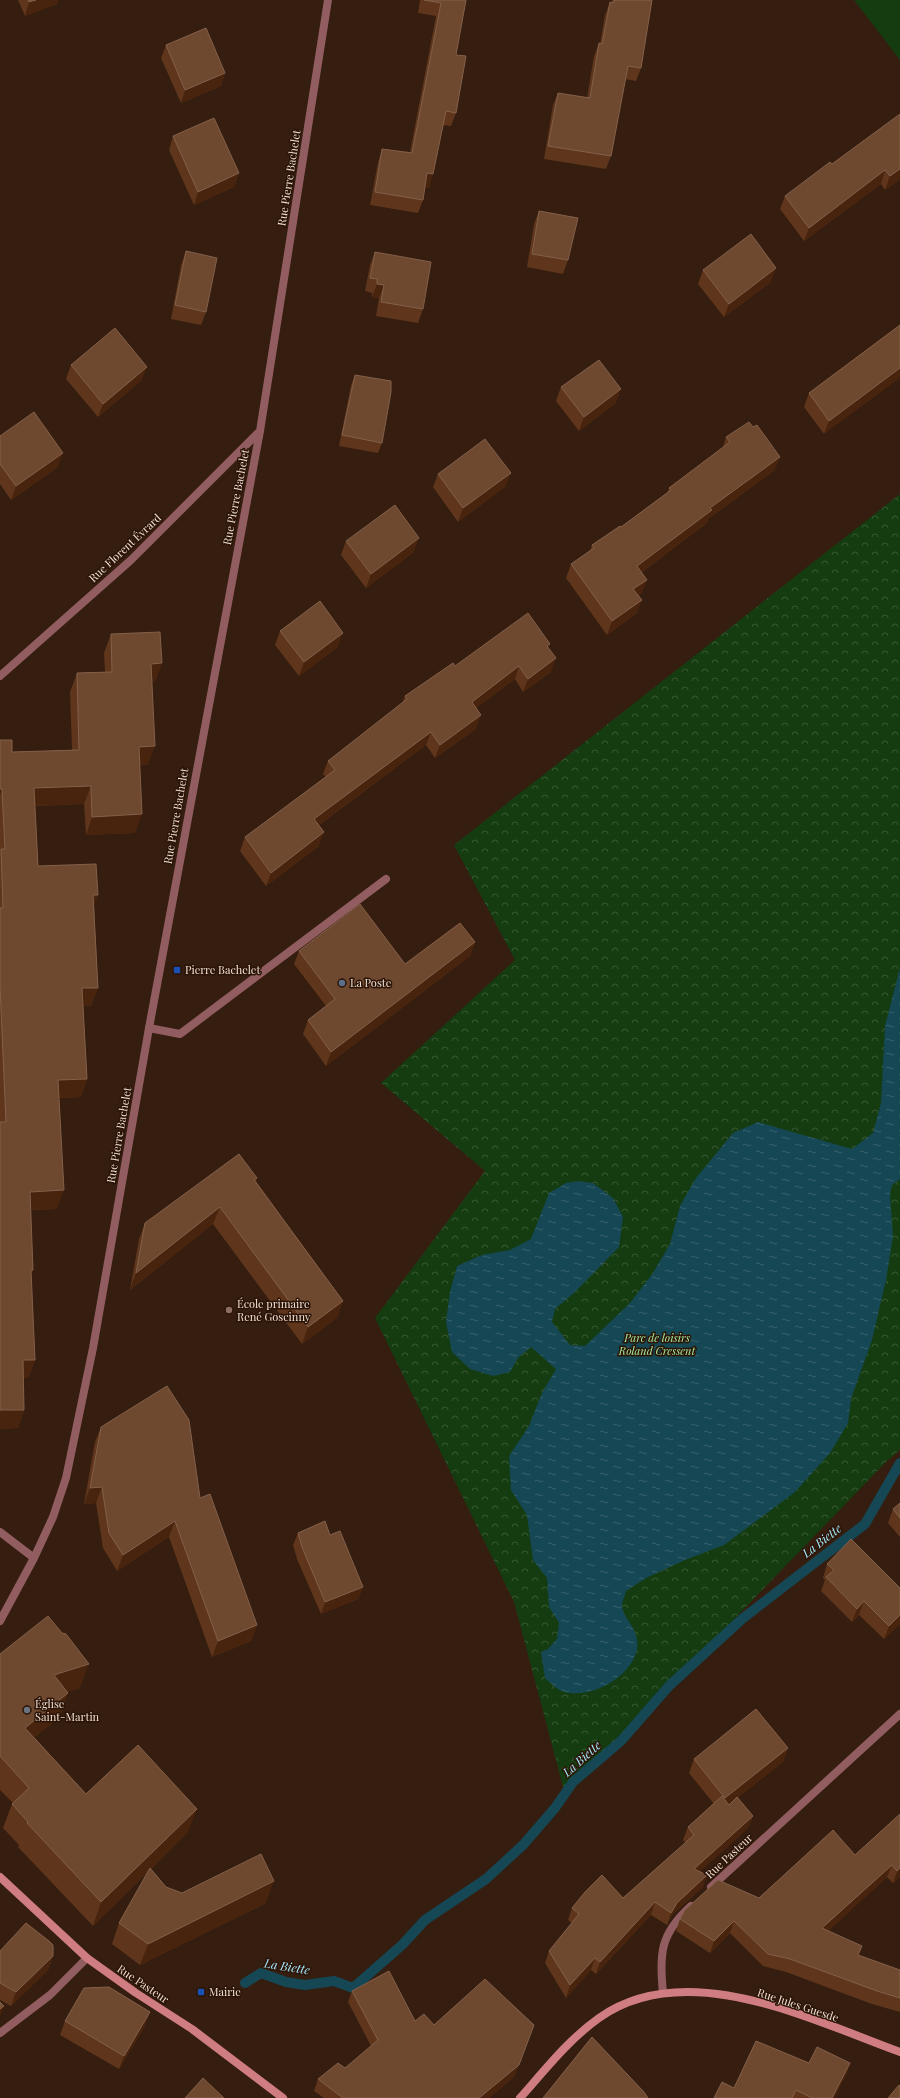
<svg xmlns="http://www.w3.org/2000/svg" width="900" height="2098" font-family="'Playfair Display',serif">
<style>
.grass{fill:#153c11}
.park{fill:url(#park-crowns)}
.water{fill:url(#water-ripples)}
.lines{fill:none;stroke-linecap:round;stroke-linejoin:round}
.stream{stroke:#154754;stroke-width:10}
.lane{stroke:#925d60;stroke-width:8}
.street{stroke:#925d60;stroke-width:8}
.secondary{stroke:#d07d81;stroke-width:8}
.wall{fill:#5f361c}
.shaded-wall{fill:#48240e}
.building{fill:#6f4830;stroke:#83604a}
.transit-dot{fill:#1a4fb4;stroke:#2b1406;stroke-width:1.5}
.service-dot{fill:#5c6f8a;stroke:#2b1406;stroke-width:1.5}
.education-dot{fill:#8d6e63;stroke:#2b1406;stroke-width:1.5}
.worship-dot{fill:#6b7280;stroke:#2b1406;stroke-width:1.5}
.labels{text-anchor:middle;stroke-width:3;stroke-linejoin:round;paint-order:stroke}
.street-label{font-size:11px;fill:#f1e0d7;stroke:#2b1406}
.poi-label{font-size:11px;fill:#f1e0d7;stroke:#2b1406;text-anchor:start}
.park-label{font-size:11px;font-style:italic;fill:#a7eb9f;stroke:#2b1406}
.water-label{font-size:12px;font-style:italic;fill:#a6ebff;stroke:#2b1406}
</style>
<defs>
<pattern id="park-crowns" width="20" height="18" patternUnits="userSpaceOnUse"><rect width="20" height="18" fill="#153c11"/><path d="M2 6a3 3 0 1 1 6 0M12 15a3 3 0 1 1 6 0" fill="none" stroke="#385833"/></pattern>
<pattern id="water-ripples" width="26" height="14" patternUnits="userSpaceOnUse"><rect width="26" height="14" fill="#154754"/><path d="M2 4q2-2 4 0t4 0M15 11q2-2 4 0t4 0" fill="none" stroke="#38616c"/></pattern>
</defs>
<rect width="100%" height="100%" fill="#351d0f"/>
<path class="grass" d="M854,0H900V60Z"/>
<path class="park" d="M900,494V1450L887,1461L565,1794L514,1602L375,1318L485,1171L381,1083L515,960L454,845Z"/>
<path class="water" d="M900,968V1179L892,1185L890,1195L893,1236L886,1280L872,1340L851,1399L848,1423L830,1453L795,1492L724,1545L685,1560L646,1578L626,1591C625,1595 622,1602 622,1606C624,1621 640,1628 637,1649C632,1677 589,1701 562,1691C556,1689 550,1682 545,1678L541,1652L548,1649L557,1639L559,1623L549,1607L547,1578L533,1560L527,1515L511,1490L509,1456L529,1426L542,1393L556,1369L531,1347L518,1358L510,1372L493,1376L470,1369L452,1352L446,1322L450,1292L457,1266L482,1255L510,1250L531,1239L549,1193L566,1183L578,1181L593,1183L613,1198L623,1217L619,1247L574,1293L555,1309L552,1322L570,1345L585,1346L630,1303L653,1273L670,1244L680,1206L696,1178L733,1133L758,1122L852,1149L873,1133L881,1103L885,1026Z"/>
<g class="lines">
<path class="stream" d="M245,1983L261,1973L286,1982L305,1985L334,1981L353,1988L402,1945L425,1920L486,1879L523,1845L555,1808L573,1782L621,1741L669,1686L742,1619L865,1524L900,1463"/>
<path class="lane" d="M149,1028L180,1034L386,879"/>
<path class="street" d="M0,676L131,560L260,431
M0,1532L34,1558
M0,1621L34,1558L53,1517L66,1478L93,1348L149,1028L260,431L328,0
M711,1887L900,1714
M663,1993C659,1954 660,1934 691,1906
M0,2033L50,1995L87,1958"/>
<path class="secondary" d="M0,1877L87,1958L136,1993L192,2029L283,2098
M520,2098C545,2070 568,2040 599,2018C686,1956 812,2020 900,2052"/>
</g>
<path class="wall" d="M18,0H58L57,4L25,16Z
M420,0H466L456,55V113L451,126L443,125L429,188L425,187L423,200L418,213L370,205L378,162L382,149L410,152L436,16L418,13Z
M612,0H652L641,68L636,81L625,79L611,156L606,169L544,159L553,105L558,93L587,98L594,56L599,43L600,44L605,15L610,2H612Z
M166,45L225,73L221,86L181,103L161,58Z
M900,114V179L885,190L881,184L804,241L780,209L785,196L832,164Z
M173,136L239,173L234,187L194,205L169,150Z
M539,211L568,260L563,274L527,267L534,224Z
M186,251L206,312L201,325L171,319L181,265Z
M375,252L423,309L418,323L376,316L379,298L372,297V293L365,291L370,265Z
M703,270L771,282L724,317L698,284Z
M900,325L824,434L804,407L809,393Z
M71,365L142,380L98,417L66,379Z
M355,375L382,443L378,453L339,446L351,385Z
M561,387L616,403L579,431L556,401Z
M0,436L58,467L11,500L0,484Z
M726,437L775,470L708,519L707,523L642,572V593L638,595L637,613L607,635L566,578L571,564L590,551L592,545L621,527L667,493L669,488L723,447Z
M438,474L506,486L458,522L433,487Z
M346,541L414,552L366,588L341,555Z
M280,631L338,647L299,676L275,645Z
M111,634L162,663L155,681L152,682L148,765H140L135,833L86,835L84,804L35,806L38,866L98,895L94,905L98,988L91,1006H83L87,1079L81,1097L59,1098L57,1209L31,1210L33,1270L31,1276L35,1360L28,1378H23L24,1410L18,1428L0,1429V740L12,752L72,750L70,692L77,673L105,672L104,653Z
M548,648L551,672L523,692L515,679L476,708V729L435,758L426,745L319,825V846L266,886L240,851L245,837L326,777L323,774L328,761L402,703L405,696L455,666Z
M475,942L470,956L326,1066L303,1034L308,1020L326,1006L294,964L299,951L405,964Z
M257,1178L256,1181L343,1301L337,1318L302,1344L213,1224L130,1290L139,1239L145,1223Z
M101,1427L200,1498L257,1625L251,1641L212,1657L169,1537L117,1571L103,1548L96,1503L84,1504L95,1442Z
M900,1503V1537L888,1523L893,1509Z
M298,1533L330,1535L363,1587L358,1599L321,1614L297,1559L293,1545Z
M827,1564L900,1588V1624L884,1639L859,1615L852,1622L821,1591L825,1580L823,1578Z
M0,1654L80,1688L67,1692L60,1717L34,1737L86,1794L188,1832L151,1869L166,1887L182,1893L266,1903L140,1965L112,1944L119,1923L149,1871L93,1926L18,1847L19,1845L3,1828L12,1804L13,1803L0,1790Z
M788,1748L783,1762L737,1798L753,1816L748,1828L700,1871L703,1887L672,1915L667,1925L651,1915L596,1974L591,1970L566,1998L545,1963L549,1951L572,1923L568,1920L572,1908L623,1898L686,1843L683,1840L688,1827L714,1804L689,1773L694,1759Z
M900,1814V1876L893,1883L887,1877L828,1931L859,1956L900,1970V2012L872,2004L786,1972L763,1966L730,1933L710,1953L676,1931L680,1919L759,1898L855,1855Z
M0,1951L53,1956L48,1970L11,2006L0,2000Z
M352,1991L415,2021L434,2025L515,2076L489,2098H324L314,2091L318,2079L345,2068L371,2046L348,2002Z
M65,2021L145,2026L119,2069L60,2035Z
M809,2063H850L846,2075L834,2098H714L734,2088Z"/>
<path class="shaded-wall" d="M36,0H58L57,4L25,16L29,2Z
M225,73L221,86L181,103L185,90Z
M900,169V179L885,190L890,176Z
M885,170L881,184L804,241L809,228Z
M239,173L234,187L194,205L198,192Z
M427,173L433,174L429,188L423,187Z
M776,268L771,282L724,317L729,304Z
M377,284L384,285L379,298L372,297Z
M147,367L142,380L98,417L103,404Z
M900,368V378L824,434L829,421Z
M621,389L616,403L579,431L584,417Z
M63,453L58,467L11,500L16,486Z
M780,457L775,470L708,519L707,523L632,579L637,566L710,508Z
M511,473L506,486L458,522L463,508Z
M419,538L414,552L366,588L371,574Z
M647,580L642,593L629,602L633,589Z
M642,600L637,613L607,635L612,621Z
M343,633L338,647L299,676L304,662Z
M556,658L551,672L523,692L528,679Z
M162,663L155,681L144,682L151,664Z
M519,666L515,679L467,715L472,702Z
M481,715L476,729L435,758L440,745Z
M431,732L426,745L309,832L314,819Z
M155,746L148,765H132L139,747Z
M91,786L84,804L27,806L34,788Z
M0,789H2L0,796Z
M142,814L135,833L86,835L92,817Z
M324,832L319,846L266,886L271,873Z
M93,895H98L91,913Z
M475,942L470,956L326,1066L331,1052Z
M82,988H98L91,1006L76,1007Z
M87,1079L81,1097L52,1098L58,1080Z
M64,1190L57,1209L23,1210L30,1192Z
M220,1207L213,1224L130,1290L136,1273Z
M31,1270H33L27,1288Z
M343,1301L337,1318L302,1344L308,1327Z
M23,1360H35L28,1378L16,1379Z
M0,1410H24L18,1428L0,1429Z
M102,1487L96,1503L84,1504L90,1488Z
M175,1521L169,1537L117,1571L123,1555Z
M363,1587L358,1599L321,1614L325,1602Z
M864,1601L859,1615L852,1622L857,1609Z
M900,1615V1624L884,1639L889,1626Z
M257,1625L251,1641L212,1657L218,1641Z
M89,1664L80,1688L45,1698L54,1675Z
M68,1693L60,1717L17,1752L25,1728Z
M788,1748L783,1762L720,1812L725,1798Z
M197,1809L188,1832L93,1926L101,1902Z
M753,1816L748,1828L690,1881L694,1869Z
M892,1865L887,1877L818,1941L822,1928Z
M900,1868V1876L893,1883L897,1871Z
M707,1875L703,1887L672,1915L667,1925L671,1913L677,1903Z
M274,1881L266,1903L140,1965L148,1944Z
M655,1902L651,1915L596,1974L600,1962Z
M734,1921L730,1933L710,1953L714,1941Z
M53,1956L48,1970L11,2006L16,1992Z
M595,1958L591,1970L566,1998L570,1985Z
M4,2006L0,2017V2009Z
M150,2012L145,2026L119,2069L124,2056Z
M534,2025L515,2076L489,2098H479Z
M850,2063L846,2075L834,2098H832Z"/>
<path class="building" d="M28,0H36L29,2Z
M424,0H466L456,55L466,56L456,113L446,111L433,174L427,173L423,200L375,192L382,149L412,153L441,3Z
M614,0H652L641,68L628,66L611,156L548,146L558,93L590,98L599,43L602,44L610,2L614,3Z
M206,28L225,73L185,90L166,45Z
M900,114V169L890,176L885,170L809,228L785,196L830,162L832,164Z
M214,118L239,173L198,192L173,136Z
M539,211L578,218L568,260L532,254Z
M751,234L776,268L729,304L703,270Z
M186,251L217,258L206,312L175,305Z
M375,252L431,262L423,309L381,302L384,285L377,284V279L370,278Z
M900,325V368L829,421L809,393Z
M115,328L147,367L103,404L71,365Z
M599,360L621,389L584,417L561,387Z
M355,375L391,381V392L382,443L342,435Z
M34,412L63,453L16,486L0,464V436Z
M749,422L753,427L757,425L780,457L710,508L712,510L637,566L647,580L633,589L642,600L612,621L571,564L594,548L592,545L620,526L621,527L671,490L669,488L730,442L726,437Z
M485,439L511,473L463,508L438,474Z
M395,505L419,538L371,574L346,541Z
M320,601L343,633L304,662L280,631Z
M528,613L550,644L547,646L556,658L528,679L519,666L472,702L481,715L440,745L431,732L314,819L324,832L271,873L245,837L335,770L328,761L407,699L405,696L453,663L455,666Z
M160,632L162,663L151,664L155,746L139,747L142,814L92,817L91,786L34,788L38,866L96,864L98,895H93L98,988H82L87,1079L58,1080L64,1190L30,1192L33,1270H31L35,1360H23L24,1410H0V1122H6L0,986V908H3L1,849H5L2,789H0V740H12V752L79,750L77,673L112,672L111,634Z
M360,904L405,964L460,923L475,942L331,1052L308,1020L335,999L299,951Z
M239,1154L257,1178L254,1180L343,1301L308,1327L220,1207L136,1273L145,1223Z
M167,1386L189,1420L200,1498L210,1494L257,1625L218,1641L175,1521L123,1555L109,1533L102,1487L90,1488L101,1427Z
M900,1503V1518L893,1509Z
M325,1521L330,1535L340,1531L363,1587L325,1602L302,1547L298,1533Z
M851,1539L900,1588V1615L889,1626L864,1601L857,1609L826,1577L834,1570L827,1564Z
M48,1616L62,1633L66,1634L89,1664L54,1675L68,1693L25,1728L86,1794L138,1745L197,1809L101,1902L27,1823L28,1822L12,1804L29,1788L0,1756V1654Z
M756,1709L788,1748L725,1798L694,1759Z
M722,1796L729,1805L737,1797L753,1816L694,1869L707,1875L677,1903L671,1913L655,1902L600,1962L595,1958L570,1985L549,1951L579,1914L572,1908L585,1892L602,1875L623,1898L694,1835L688,1827Z
M900,1814V1868L897,1871L892,1865L822,1928L862,1946L858,1955L900,1970V1998L877,1991L790,1959L768,1954L734,1921L714,1941L680,1919L685,1910L718,1880L759,1898L833,1830L855,1855Z
M261,1854L274,1881L148,1944L119,1923L150,1868L166,1887L182,1893Z
M26,1923L49,1941L53,1945V1956L16,1992L0,1983V1951Z
M389,1971L415,2021L424,2014L434,2025L485,1979L534,2025L519,2065L479,2098H343L318,2079L338,2063L345,2068L378,2040L352,1991Z
M109,1987L150,2012L124,2056L65,2021L84,1988Z
M0,2002L4,2006L0,2009Z
M592,2037L644,2092L648,2098H543Z
M756,2041L809,2063L817,2047L850,2063L832,2098H812L796,2090L792,2098H714L722,2082L734,2088Z
M203,2078L224,2098H185Z
M899,2085L900,2086V2098H888Z"/>
<g class="transit-dot">
<rect x="173" y="966" width="8" height="8" rx="2"/>
<rect x="197" y="1988" width="8" height="8" rx="2"/>
</g>
<circle class="service-dot" cx="342" cy="983" r="4"/>
<circle class="education-dot" cx="229" cy="1310" r="4"/>
<circle class="worship-dot" cx="27" cy="1710" r="4"/>
<g class="labels">
<g class="street-label">
<text transform="translate(289 178) rotate(-81)" y="4">Rue Pierre Bachelet</text>
<text transform="translate(236 497) rotate(-79)" y="4">Rue Pierre Bachelet</text>
<text transform="translate(125 548) rotate(-43)" y="4">Rue Florent Évrard</text>
<text transform="translate(176 816) rotate(-80)" y="4">Rue Pierre Bachelet</text>
<text transform="translate(119 1135) rotate(-80)" y="4">Rue Pierre Bachelet</text>
<text transform="translate(729 1856) rotate(-43)" y="4">Rue Pasteur</text>
<text transform="translate(143 1984) rotate(34)" y="4">Rue Pasteur</text>
<text transform="translate(798 2005) rotate(18)" y="4">Rue Jules Guesde</text>
</g>
<g class="poi-label">
<text x="185" y="974">Pierre Bachelet</text>
<text x="350" y="987">La Poste</text>
<text x="237" y="1308">École primaire<tspan x="237" dy="13">René Goscinny</tspan></text>
<text x="35" y="1708">Église<tspan x="35" dy="13">Saint-Martin</tspan></text>
<text x="209" y="1996">Mairie</text>
</g>
<g class="park-label">
<text x="657" y="1342">Parc de loisirs<tspan x="657" dy="13">Roland Cressent</tspan></text>
</g>
<g class="water-label">
<text transform="translate(822 1541) rotate(-38)" y="4">La Biette</text>
<text transform="translate(582 1759) rotate(-42)" y="4">La Biette</text>
<text transform="translate(287 1967) rotate(9)" y="4">La Biette</text>
</g>
</g>
</svg>
